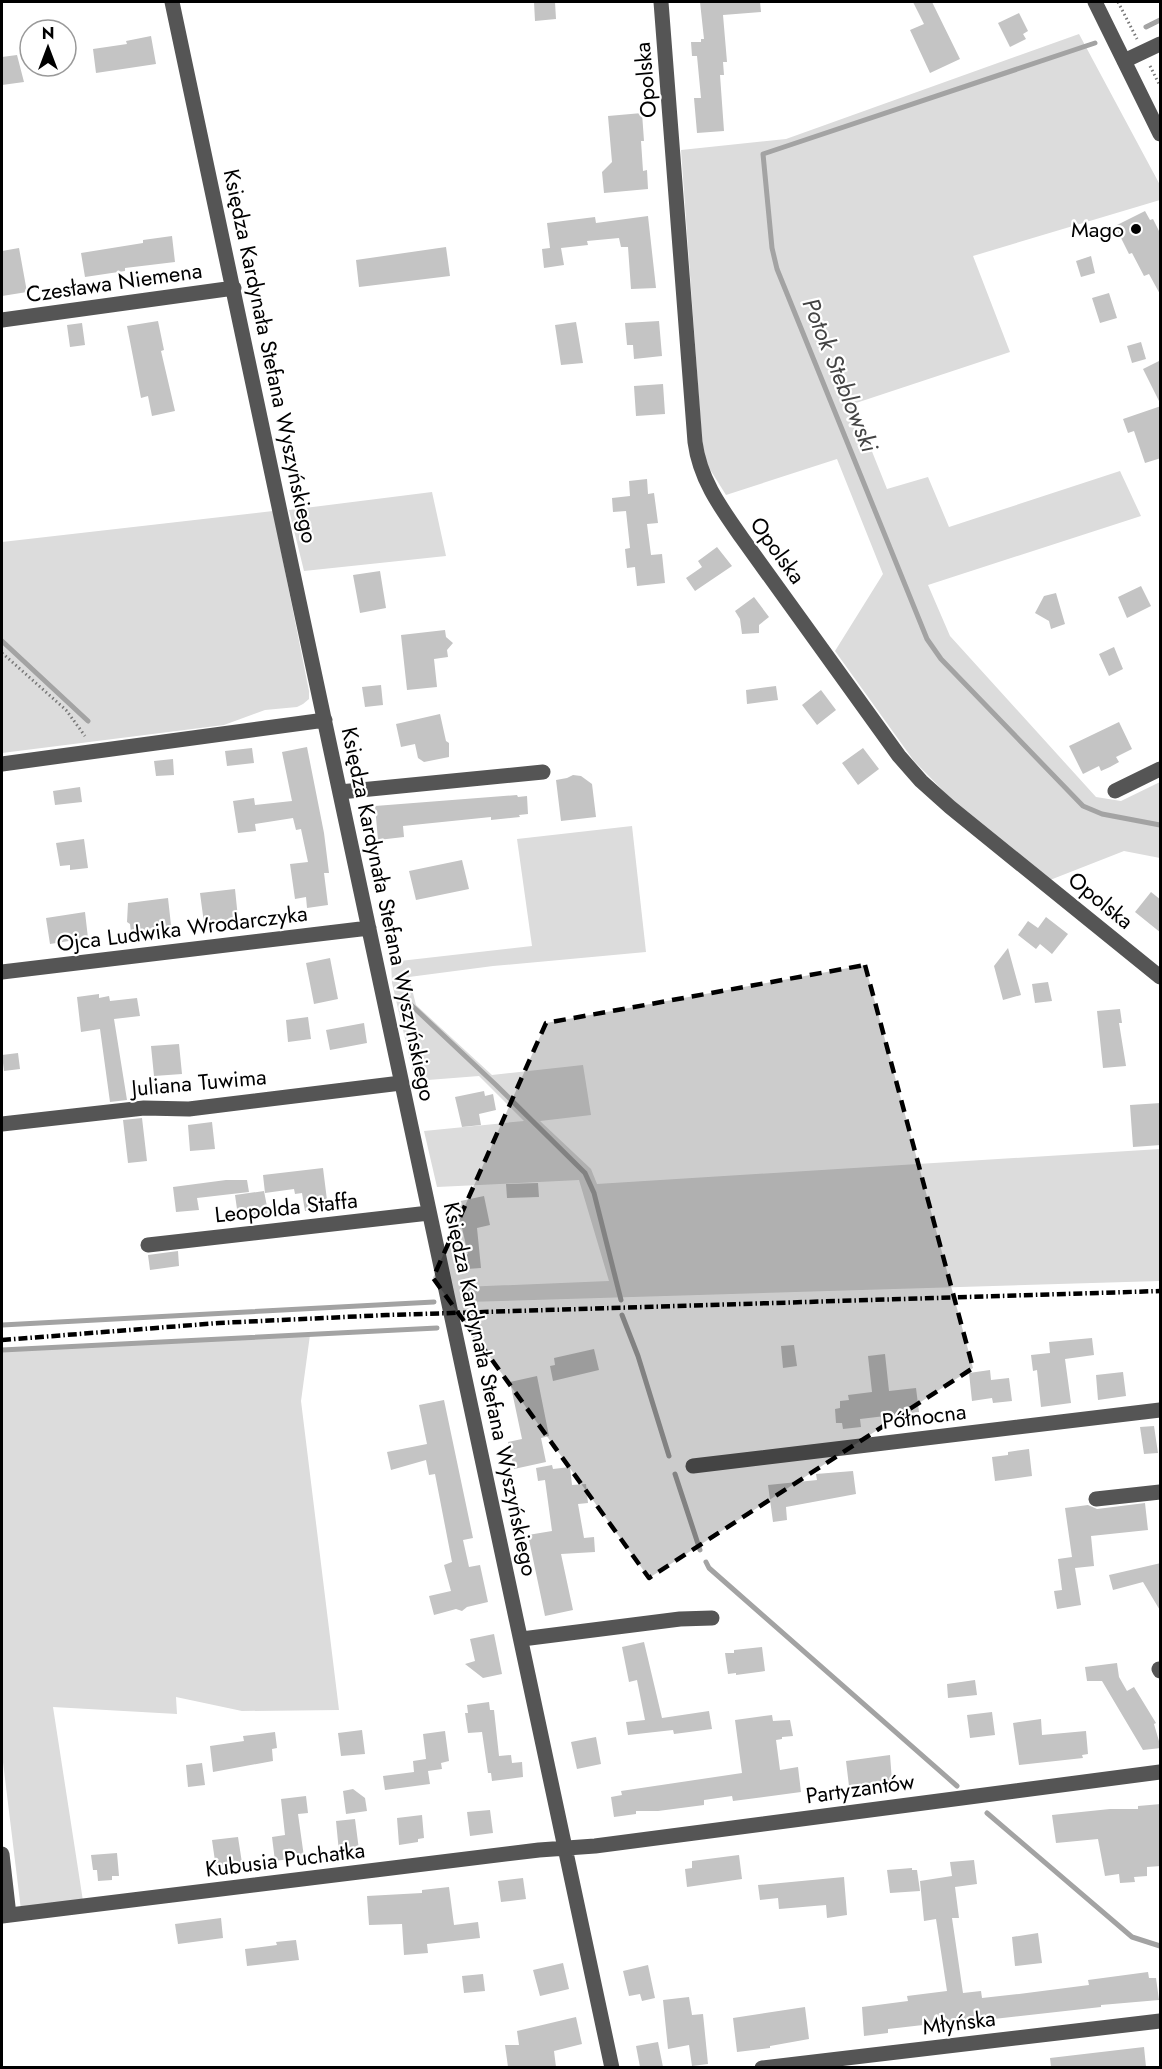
<svg xmlns="http://www.w3.org/2000/svg" width="1162" height="2069" font-family="Jost,sans-serif">
<style>
.green{fill:#dcdcdc}
.lines{fill:none;stroke-linecap:round;stroke-linejoin:round}
.stream{stroke:#a3a3a3;stroke-width:5}
.building{fill:#c4c4c4}
.path{stroke:#777;stroke-width:3;stroke-dasharray:1.5 3;stroke-linecap:butt}
.minor{stroke:#555;stroke-width:15}
.rail{stroke:#000;stroke-width:4.5;stroke-dasharray:9 3 1.5 3;stroke-linecap:butt}
.marked{fill:#000;fill-opacity:0.2;stroke:#000;stroke-width:4.5;stroke-dasharray:12 8;stroke-linejoin:round}
.poi-dot{fill:#000;stroke:#fff;stroke-width:2}
.labels{text-anchor:middle;stroke-width:4.5;stroke-linejoin:round;paint-order:stroke}
.street-label{font-size:22px;fill:#000;stroke:#fff}
.poi-label{font-size:22px;fill:#000;stroke:#fff;text-anchor:end}
.water-label{font-size:24px;font-style:italic;fill:#444;stroke:#fff}
</style>
<rect width="100%" height="100%" fill="#fff"/>
<path class="green" d="M1079,34L1160,185V200L973,256L1010,352L853,404L887,489L928,477L949,527L1120,471L1141,516L928,585L950,636L1096,797L1121,801L1160,782V858L1124,851L1050,880L969,817L914,761L835,651L883,574L837,459L726,495L706,463L702,441L681,150L786,139Z
M432,492L446,556L304,571L289,510Z
M273,511L309,691V699L303,704L297,707L265,710L224,725L2,753V542Z
M632,826L646,952L493,966L409,977L416,1005L492,1075L583,1065L591,1115L540,1121L591,1169L597,1184L1160,1149V1281L466,1302L463,1287L609,1281L579,1180L437,1187L424,1131L524,1121L479,1076L415,1081L392,983L391,962L532,946L517,839Z
M310,1335L301,1401L339,1710L242,1711L176,1697L177,1714L53,1707L83,1901L21,1910L2,1754V1350Z"/>
<g class="lines">
<path class="stream" d="M1146,27L1160,20
M1095,43L763,154L772,248L777,269L927,639L941,659L1083,806L1102,814L1160,825
M2,641L88,721
M408,1002L496,1085L585,1173L594,1193L621,1300
M622,1315L638,1356L669,1456
M2,1325L434,1302
M2,1350L437,1328
M675,1474L700,1550
M706,1562L709,1568L957,1786
M987,1813L1132,1937L1160,1946"/>
</g>
<path class="building" d="M534,2H555L556,19L535,21Z
M700,2H760L761,12L723,15L727,62H723L724,75H720L724,131L697,133L694,98H701L697,56H692L691,42H701V39H704Z
M913,2H932L960,59L930,73L910,30L924,24Z
M1019,13L1028,31L1023,34L1026,39L1010,47L998,23Z
M151,36L156,64L96,73L93,49L127,44L126,41Z
M17,55L24,82L2,85V57Z
M642,113L644,141H641L643,171L647,170L648,189L604,193L602,172L612,162L608,116Z
M1145,211L1150,220L1153,219L1161,235V296L1149,274L1144,276L1132,253L1129,254L1115,226Z
M648,216L656,288L631,289L628,247H621L619,238L587,241L588,245L561,248L564,265L544,268L542,249L550,248L547,223L595,217L596,223Z
M172,236L175,262L125,268V271L85,277L81,253L143,243V240Z
M446,247L450,276L359,287L356,260Z
M19,248L27,292L2,296V251Z
M1091,256L1095,273L1081,277L1076,261Z
M1109,293L1117,318L1100,323L1092,298Z
M158,321L164,350L161,351L175,411L152,416L148,396L141,398L127,326Z
M659,321L662,356L634,359L633,345H627L625,323Z
M576,322L583,363L561,365L555,325Z
M82,323L85,345L70,347L67,325Z
M1141,342L1146,359L1132,363L1127,346Z
M1161,360V405L1143,369Z
M663,384L665,414L636,416L634,386Z
M1161,406V458L1145,463L1134,431L1128,433L1123,419Z
M647,479L648,494L654,493L658,523L647,524L651,555L662,554L665,583L637,586L635,567L627,568L625,549L630,548L626,511L613,512L612,498L630,496L629,481Z
M717,547L732,566L695,591L686,578L702,567L698,561Z
M380,571L386,608L360,613L353,575Z
M1141,586L1151,606L1127,618L1118,597Z
M1056,593L1065,624L1051,629L1049,621L1035,613L1044,596Z
M754,597L769,617L759,625V633L742,634L740,619L735,611Z
M445,630L446,637L453,643L447,650L448,657L434,659L437,687L407,690L401,635Z
M1114,647L1123,669L1109,676L1099,654Z
M381,685L383,705L365,707L362,687Z
M776,686L778,700L747,704L746,690Z
M821,690L836,710L817,725L802,705Z
M440,714L446,741L449,743V757L424,762L418,758L415,744L401,747L396,724Z
M1119,722L1132,749L1116,757L1119,762L1110,767L1101,771L1099,766L1083,774L1069,746Z
M307,747L324,833L329,873H324L328,905L307,908L306,897L295,899L290,864L308,862L301,829L296,830L293,818L255,824L256,831L238,833L233,801L254,798L255,805L292,801L282,752Z
M252,748L254,763L227,766L225,751Z
M863,748L879,769L858,785L842,763Z
M173,759L174,775L156,776L154,761Z
M573,775L581,776L592,784L596,817L561,821L556,780L567,778Z
M80,787L82,802L55,805L53,791Z
M517,795L518,797L527,796L528,814L519,815L520,817L491,820V817L403,826L404,837L378,840L375,806Z
M84,839L88,868L70,870V865L60,866L56,843Z
M462,860L469,889L416,900L409,871Z
M235,889L238,918L204,923L200,893Z
M1151,892L1161,900V933L1135,912Z
M168,898L171,925L131,932L130,924L127,922L128,903Z
M85,912L88,938L50,944L46,918Z
M1046,917L1068,934L1052,954L1040,944L1036,949L1018,935L1028,921L1038,928Z
M1008,948L1021,995L1003,1000L994,966Z
M330,958L338,999L314,1004L306,963Z
M1048,982L1052,1001L1035,1003L1032,984Z
M99,994V998L109,996L110,1001L137,998L140,1016L114,1019L127,1100L110,1102L100,1029L81,1032L77,997Z
M1120,1009L1122,1023H1119L1126,1066L1103,1068L1097,1011Z
M308,1017L311,1039L288,1042L286,1020Z
M364,1023L367,1043L330,1050L326,1030Z
M179,1044L182,1074L154,1076L151,1046Z
M18,1053L20,1069L4,1071L2,1055Z
M484,1091L485,1096L493,1094L496,1110L479,1114L481,1125L462,1127L455,1097Z
M1161,1103V1145L1133,1147L1130,1105Z
M142,1118L147,1161L128,1163L123,1120Z
M212,1122L215,1149L190,1151L188,1125Z
M323,1168L328,1208L305,1211L302,1193L295,1194L294,1189L265,1193L263,1175Z
M226,1180H247L249,1192L197,1198L199,1210L176,1212L173,1187Z
M538,1183L539,1197L507,1198L506,1184Z
M264,1191L269,1217L245,1219L244,1208L237,1209L235,1195Z
M484,1196L490,1225L477,1228L481,1268L467,1269L466,1255L468,1254L456,1202Z
M178,1251L179,1266L150,1270L148,1255Z
M1092,1338L1094,1355L1065,1359L1071,1403L1041,1407L1037,1370L1033,1371L1031,1355L1050,1353L1049,1342Z
M794,1345L797,1366L783,1368L781,1346Z
M594,1349L599,1370L553,1381L550,1366L555,1365L554,1358Z
M885,1354L889,1391L916,1388L919,1412L860,1419L861,1427L843,1429L842,1423H836L835,1409L840,1408V1401L849,1400L848,1395L872,1392L868,1356Z
M990,1370L991,1380L1009,1378L1012,1401L993,1403L992,1398L972,1401L969,1373Z
M1123,1372L1126,1396L1098,1400L1096,1375Z
M537,1376L549,1436L541,1438L546,1462L514,1469L508,1442L522,1439L510,1382Z
M444,1400L473,1538L463,1540L469,1567L480,1565L488,1602L467,1607L462,1611L456,1609L434,1615L429,1596L451,1591L444,1565L452,1562L435,1474L429,1475L426,1460L391,1470L387,1452L427,1444L419,1405Z
M1154,1426L1158,1453L1144,1454L1140,1427Z
M1029,1449L1032,1476L995,1481L992,1457L1008,1455V1452Z
M552,1465L553,1469L570,1467L572,1485L586,1484L588,1503L578,1504L584,1538L594,1537L595,1552L561,1554L573,1610L545,1616L528,1535L552,1531L545,1480L538,1481L536,1468Z
M853,1471L856,1494L786,1507L787,1520L773,1522L768,1485L817,1480L816,1474Z
M1145,1503L1148,1530L1091,1536L1094,1566L1075,1568L1081,1605L1057,1609L1054,1591L1062,1590L1058,1559L1072,1557L1065,1508L1088,1505L1097,1509Z
M1161,1563V1612L1143,1582L1113,1590L1109,1575Z
M494,1634L502,1674L483,1678L465,1664L475,1661L470,1639Z
M644,1642L662,1718L709,1711L712,1729L674,1734L673,1730L628,1735L626,1722L645,1720L637,1680L629,1682L622,1647Z
M762,1647L765,1671L736,1675V1673L728,1674L725,1653H734V1650Z
M1117,1663L1119,1677L1127,1691L1134,1687L1156,1723L1154,1724L1161,1748L1143,1750L1102,1681H1087L1085,1667Z
M975,1680L977,1695L948,1698L947,1684Z
M489,1702L490,1710H494L499,1756L511,1755L512,1763L522,1762L523,1777L492,1781L491,1773H488L482,1732L468,1733L465,1713H468L467,1705Z
M992,1712L995,1735L970,1738L967,1715Z
M772,1715L773,1721L790,1720L793,1736L782,1737V1739L776,1740L780,1770L798,1767L801,1792L733,1801L732,1796L704,1800V1805L658,1811H636V1814L614,1817L611,1797L622,1795L621,1791L742,1773L735,1720Z
M1041,1719L1042,1735L1086,1731L1088,1754L1082,1755L1083,1758L1019,1765L1013,1723Z
M362,1730L365,1754L341,1756L338,1733Z
M445,1731L449,1761L441,1763L442,1769L428,1771L430,1784L385,1790L383,1776L414,1772L413,1761L426,1759L423,1734Z
M275,1732L277,1748L272,1749L273,1761L213,1772L210,1746L244,1741L243,1736Z
M596,1737L601,1764L577,1769L571,1742Z
M890,1755L892,1781L849,1786L846,1761Z
M202,1763L205,1785L188,1787L186,1765Z
M353,1789L365,1798L367,1811L346,1814L343,1791Z
M306,1796L308,1813L298,1814L304,1857L275,1861L272,1837L285,1835L281,1799Z
M1161,1804V1866L1147,1867V1876L1134,1877L1135,1882L1120,1883L1119,1874L1105,1876L1098,1839L1056,1843L1052,1815L1110,1809H1138V1806Z
M490,1810L493,1833L470,1836L467,1812Z
M422,1815L424,1838L418,1839V1842L399,1845L397,1818Z
M355,1819L359,1850L339,1852L336,1821Z
M238,1837L242,1863L216,1868L212,1840Z
M117,1853L119,1876H112V1880L98,1881L97,1870H93L91,1855Z
M739,1855L742,1879L687,1887L685,1869L692,1868V1861Z
M974,1860L977,1884L955,1887L959,1918H952L963,1993L981,1991L982,1998L1019,1994L1089,1985L1088,1980L1148,1972L1149,1978H1156L1159,2000L1101,2005V2007L985,2020V2022L959,2025L958,2021L888,2029V2033L864,2036L862,2007L908,2001L907,1996L947,1991L936,1919L924,1921L920,1881L952,1876L950,1862Z
M912,1868V1870H917L920,1891L890,1893L887,1870Z
M844,1877L847,1915L827,1918L826,1905L779,1909L778,1898L760,1900L758,1885Z
M523,1878L526,1899L501,1902L498,1881Z
M449,1887L454,1925L478,1922L480,1938L427,1944L428,1953L404,1955L402,1924L369,1925L367,1896L422,1893V1890Z
M221,1918L223,1938L178,1944L175,1924Z
M1038,1933L1042,1963L1015,1966L1012,1937Z
M296,1940L299,1960L247,1966L245,1949L277,1945L276,1942Z
M563,1963L569,1989L540,1996L533,1970Z
M648,1965L655,1998L642,2001L640,1994L629,1996L623,1971Z
M483,1974L485,1991L464,1993L462,1976Z
M689,1997L692,2015L703,2014L708,2064L692,2066L689,2045L668,2049L663,2000Z
M805,2007L809,2039L770,2046V2048L737,2052L733,2018Z
M576,2017L582,2044L554,2051L556,2067H508L505,2045H519L517,2031Z
M658,2042L663,2067H640L636,2046Z
M1144,2047L1146,2067H1051L1050,2058Z"/>
<g class="lines">
<path class="path" d="M1118,2L1137,39
M1150,66L1160,86
M2,653L66,710L85,736"/>
<path class="minor" d="M172,2C317,691 466,1379 612,2068
M661,2L695,442C700,480 721,508 742,538L899,756L921,781L950,807L1160,977
M1095,2L1160,134
M1124,61L1160,44
M2,320L234,288
M2,764L325,720
M1115,791L1160,769
M340,792L543,772
M2,972L369,928
M2,1124L144,1108L189,1109L401,1083
M148,1245L429,1213
M693,1466L1160,1410
M1096,1499L1160,1492
M522,1639L680,1619L712,1618
M1159,1669L1160,1671
M2,1854L9,1915
M2,1916L539,1850L595,1846L1160,1772
M762,2068L1160,2021"/>
<path class="rail" d="M2,1340L219,1323L387,1315L1160,1291"/>
</g>
<path class="marked" d="M865,965L973,1368L649,1578L433,1278L546,1023Z"/>
<circle class="poi-dot" cx="1136" cy="229" r="6"/>
<g class="labels">
<g class="street-label">
<text transform="translate(645 80) rotate(-95)" y="8">Opolska</text>
<text transform="translate(114 282) rotate(-8)" y="8">Czesława Niemena</text>
<text transform="translate(271 356) rotate(78)" y="8">Księdza Kardynała Stefana Wyszyńskiego</text>
<text transform="translate(778 550) rotate(54)" y="8">Opolska</text>
<text transform="translate(1101 900) rotate(39)" y="8">Opolska</text>
<text transform="translate(389 914) rotate(78)" y="8">Księdza Kardynała Stefana Wyszyńskiego</text>
<text transform="translate(182 928) rotate(-7)" y="8">Ojca Ludwika Wrodarczyka</text>
<text transform="translate(199 1082) rotate(-5)" y="8">Juliana Tuwima</text>
<text transform="translate(286 1207) rotate(-6)" y="8">Leopolda Staffa</text>
<text transform="translate(491 1389) rotate(78)" y="8">Księdza Kardynała Stefana Wyszyńskiego</text>
<text transform="translate(924 1416) rotate(-7)" y="8">Północna</text>
<text transform="translate(860 1788) rotate(-8)" y="8">Partyzantów</text>
<text transform="translate(285 1859) rotate(-7)" y="8">Kubusia Puchatka</text>
<text transform="translate(959 2022) rotate(-7)" y="8">Młyńska</text>
</g>
<g class="poi-label">
<text x="1124" y="237">Mago</text>
</g>
<g class="water-label">
<text transform="translate(840 375) rotate(68)" y="8">Potok Steblowski</text>
</g>
</g>
<rect width="1162" height="2069" fill="none" stroke="#000000" stroke-width="6"/>
<g transform="translate(48 48)"><circle r="28" fill="#ffffff" stroke="#999999" stroke-width="1.5"/>
<path d="M0-4.5L10 22L0 15L-10 22Z" fill="#000000"/>
<text y="-9" font-size="16" font-weight="bold" text-anchor="middle" fill="#000000">N</text>
</g>
</svg>
